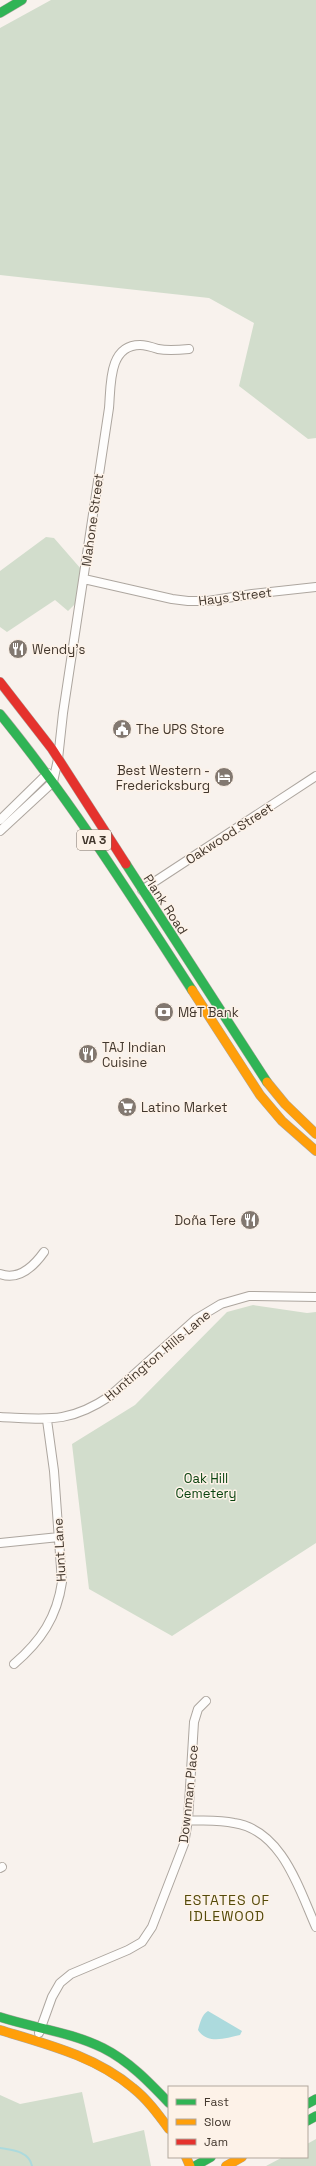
<svg xmlns="http://www.w3.org/2000/svg" width="316" height="2166" font-family="'Space Grotesk',sans-serif">
<style>
.green{fill:#d2ddcc}
.water{fill:#acdadd}
.lines{fill:none;stroke-linecap:round;stroke-linejoin:round}
.stream{stroke:#acdadd;stroke-width:2}
.street-casing{stroke:#ada69f;stroke-width:10}
.fast-casing{stroke:#ada69f;stroke-width:10}
.slow-casing{stroke:#ada69f;stroke-width:10}
.jam-casing{stroke:#ada69f;stroke-width:10}
.street{stroke:#fefdfc;stroke-width:8}
.fast{stroke:#30b455;stroke-width:9}
.slow{stroke:#ff9f0a;stroke-width:9}
.jam{stroke:#e5322d;stroke-width:9}
.labels{text-anchor:middle;stroke-width:3;stroke-linejoin:round;paint-order:stroke}
.shield{fill:#fdf2e8;stroke:#7a6f65;stroke-width:1}
.shield-label{font-size:12px;font-weight:bold;fill:#42372d}
.street-label{font-size:13px;fill:#42372d;stroke:#fdf2e8}
.poi-label{font-size:13px;fill:#42372d;stroke:#fdf2e8;text-anchor:start}
.park-label{font-size:13px;fill:#09430f;stroke:#fdf2e8}
.neighbourhood-label{font-size:14px;letter-spacing:1px;fill:#544a09;stroke:#fdf2e8}
</style>
<rect width="100%" height="100%" fill="#f8f2ed"/>
<path class="green" d="M51,0H316V438L308,439L239,386L254,323L209,298L0,275V28Z
M46,537L54,538L81,569L75,604L68,611L55,600L7,632L0,627V571Z
M253,1305L307,1313L316,1312V1543L172,1636L89,1589L72,1444L135,1405L227,1312Z
M82,2092L93,2143L144,2130L151,2166H0V2095L20,2104Z
M316,2139V2166H266L283,2157H307V2144Z"/>
<path class="water" d="M208,2011L242,2031L240,2035C226,2038 208,2045 198,2030C200,2023 202,2014 208,2011Z"/>
<g class="lines">
<path class="stream" d="M0,2148C12,2150 29,2151 32,2166"/>
<g class="street-casing">
<path id="street" d="M84,579L172,599L188,601H208L252,594L316,587
M0,820L48,773
M0,831L53,782L58,759L63,713L109,408C111,386 108,345 140,345C146,345 152,347 158,349C168,351 179,350 189,349
M142,890L316,776
M0,1274C19,1281 34,1266 44,1252
M0,1417C46,1419 69,1424 110,1396L196,1319L221,1304L249,1296L316,1297
M0,1543L59,1537
M14,1664C41,1641 57,1617 62,1582L54,1471L47,1420
M188,1820C203,1821 219,1820 234,1823C282,1830 299,1889 316,1927
M0,1868L2,1867
M39,2033L52,1997L60,1983L71,1974L128,1950L142,1942L152,1927L184,1844L188,1820L194,1722L198,1709L206,1701"/>
</g>
<g class="fast-casing">
<path id="fast" d="M0,13L22,0
M0,714C71,801 131,896 192,990
M126,864L267,1082
M0,2017C34,2028 71,2032 103,2048C129,2061 149,2082 169,2103
M307,2104L316,2099
M307,2121L316,2116
M195,2166L211,2157"/>
</g>
<g class="slow-casing">
<path id="slow" d="M192,990L260,1095L282,1121L316,1151
M267,1082L285,1104L316,1134
M0,2030C46,2044 95,2056 133,2088C147,2099 158,2114 169,2129
M186,2157L190,2166
M226,2166L242,2157"/>
</g>
<g class="jam-casing">
<path id="jam" d="M0,682L52,749L126,864"/>
</g>
<use href="#street" class="street"/>
<use href="#fast" class="fast"/>
<use href="#slow" class="slow"/>
<use href="#jam" class="jam"/>
</g>
<defs>
<g id="restaurant-disc" transform="scale(1)"><circle r="9.5" fill="#827870" stroke="#fdf2e8"/><path d="M-5-6h1v4h1v-4h1v4h1v-4h1v5L-1.5 .5V6h-2V.5L-5-1ZM5-6V6H3V1.5H1.5Q1.5-4 5-6Z" fill="#fff"/></g>
<g id="civic-disc" transform="scale(1)"><circle r="9.5" fill="#827870" stroke="#fdf2e8"/><path d="M-.6-6.5H3V-4.5H.6V-3L4-1V1h2V6H-6V1h2V-1L-.6-3ZM-1.2 2.5V6h2.4V2.5Z" fill="#fff"/></g>
<g id="hotel-disc" transform="scale(1)"><circle r="9.5" fill="#827870" stroke="#fdf2e8"/><path d="M-6-4.5h1.5V1H6V5H4.5V3h-9V5H-6ZM-4 0a1.8 1.8 0 1 1 3.6 0ZM.5 0V-2.5h3Q6-2.5 6 0Z" fill="#fff"/></g>
<g id="bank-disc" transform="scale(1)"><circle r="9.5" fill="#827870" stroke="#fdf2e8"/><path d="M-6-4H6V4H-6ZM0-2.3a2.3 2.3 0 1 0 0 4.6a2.3 2.3 0 1 0 0-4.6Z" fill="#fff"/></g>
<g id="supermarket-disc" transform="scale(1)"><circle r="9.5" fill="#827870" stroke="#fdf2e8"/><path d="M-6-5.5h2.5l.6 2H6L4.5 2H-2.5L-4.4-4H-6ZM-1.5 3.2a1.3 1.3 0 1 0 .1 0ZM3 3.2a1.3 1.3 0 1 0 .1 0Z" fill="#fff"/></g>
</defs>
<g fill-rule="evenodd">
<use href="#restaurant-disc" x="18" y="649"/>
<use href="#civic-disc" x="122" y="729"/>
<use href="#hotel-disc" x="224" y="777"/>
<use href="#bank-disc" x="164" y="1012"/>
<use href="#restaurant-disc" x="88" y="1054"/>
<use href="#supermarket-disc" x="127" y="1107"/>
<use href="#restaurant-disc" x="250" y="1220"/>
</g>
<g class="labels">
<rect class="shield" x="77" y="830" width="34" height="20" rx="3"/>
<g class="shield-label">
<text x="94" y="844">VA 3</text>
</g>
<g class="street-label">
<text transform="translate(92 520) rotate(-82)" y="5">Mahone Street</text>
<text transform="translate(235 596) rotate(-7)" y="5">Hays Street</text>
<text transform="translate(229 833) rotate(-33)" y="5">Oakwood Street</text>
<text transform="translate(166 904) rotate(57)" y="5">Plank Road</text>
<text transform="translate(157 1355) rotate(-40)" y="5">Huntington Hills Lane</text>
<text transform="translate(59 1550) rotate(-93)" y="5">Hunt Lane</text>
<text transform="translate(188 1794) rotate(-84)" y="5">Downman Place</text>
</g>
<g class="poi-label">
<text x="32" y="654">Wendy's</text>
<text x="136" y="734">The UPS Store</text>
<text x="210" y="775" text-anchor="end">Best Western -<tspan x="210" dy="15">Fredericksburg</tspan></text>
<text x="178" y="1017">M&amp;T Bank</text>
<text x="102" y="1052">TAJ Indian<tspan x="102" dy="15">Cuisine</tspan></text>
<text x="141" y="1112">Latino Market</text>
<text x="236" y="1225" text-anchor="end">Doña Tere</text>
</g>
<g class="park-label">
<text x="206" y="1483">Oak Hill<tspan x="206" dy="15">Cemetery</tspan></text>
</g>
<g class="neighbourhood-label">
<text x="227" y="1905">ESTATES OF<tspan x="227" dy="16">IDLEWOOD</tspan></text>
</g>
</g>
<rect x="168" y="2086" width="140" height="72" fill="#fdf2e8" stroke="#b2a79d"/>
<rect x="176" y="2099" width="20" height="6" fill="#30b455" stroke="#b2a79d"/>
<text x="204" y="2106" font-size="12" fill="#42372d">Fast</text>
<rect x="176" y="2119" width="20" height="6" fill="#ff9f0a" stroke="#b2a79d"/>
<text x="204" y="2126" font-size="12" fill="#42372d">Slow</text>
<rect x="176" y="2139" width="20" height="6" fill="#e5322d" stroke="#b2a79d"/>
<text x="204" y="2146" font-size="12" fill="#42372d">Jam</text>
</svg>
